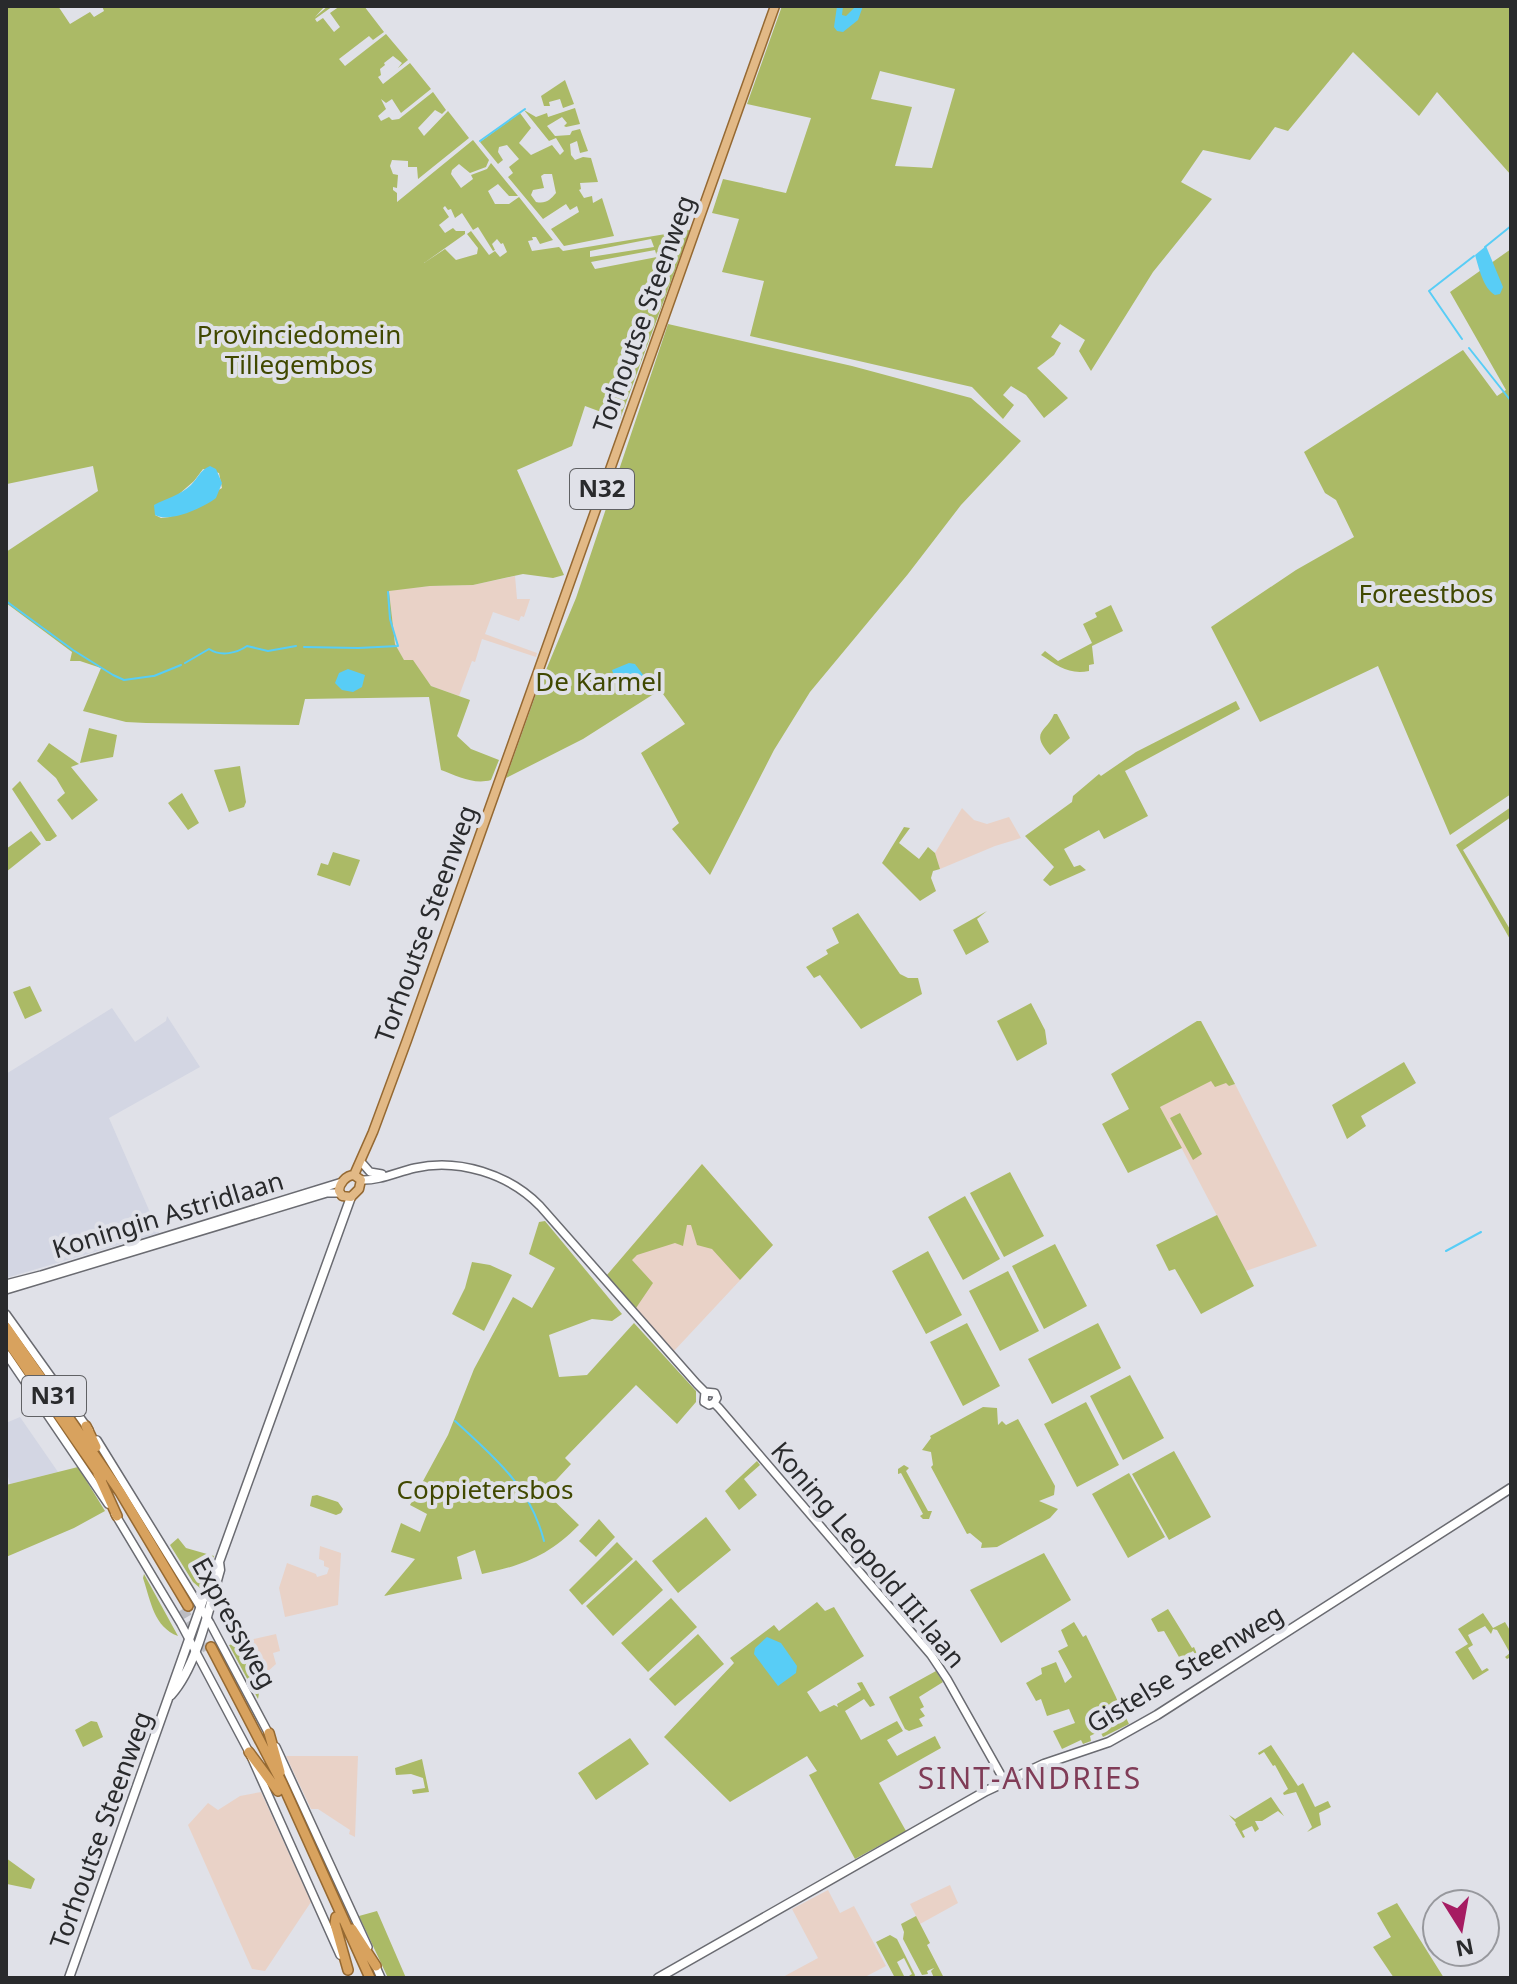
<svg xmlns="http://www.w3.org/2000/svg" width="1517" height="1984" font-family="'Noto Sans',sans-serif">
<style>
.built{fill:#d3d6e3}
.education{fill:#e9d2c7}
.green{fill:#abba66;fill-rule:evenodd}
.water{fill:#58cdf6}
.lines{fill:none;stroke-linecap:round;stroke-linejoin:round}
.stream{stroke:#58cdf6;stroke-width:2}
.trunk-tunnel{stroke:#bbbcc2;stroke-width:9;stroke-dasharray:9 4.5;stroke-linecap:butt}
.tertiary-casing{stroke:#6a6b71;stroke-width:10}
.secondary-casing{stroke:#6a6b71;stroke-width:11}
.primary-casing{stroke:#956932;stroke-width:11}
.trunk-casing{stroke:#956932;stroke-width:12}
.tertiary{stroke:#fff;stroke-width:7}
.secondary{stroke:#fff;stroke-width:8}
.primary{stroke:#e2b986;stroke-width:8}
.trunk{stroke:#d8a25e;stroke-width:9}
.labels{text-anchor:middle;stroke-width:8;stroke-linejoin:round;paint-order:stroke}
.shield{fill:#e0e1e8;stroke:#606164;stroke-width:2}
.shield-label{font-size:24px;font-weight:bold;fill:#292a2c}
.street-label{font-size:26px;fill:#292a2c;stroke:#e0e1e8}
.park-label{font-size:26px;fill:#404800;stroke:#e0e1e8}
.quarter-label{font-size:30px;letter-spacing:2px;fill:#803c57;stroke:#e0e1e8}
</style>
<rect width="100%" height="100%" fill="#e0e1e8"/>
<path class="built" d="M112,1008L135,1042L166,1021L167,1016L200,1067L109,1118L159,1233L6,1278V1074Z
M20,1417L58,1472L10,1484L6,1469V1423Z"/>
<path class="education" d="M515,576L517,599H530L524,617L521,616L519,621L493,612L485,634L537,653L536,657L482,639L475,662L472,661L459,696L431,686L413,661L404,660L395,644L389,590L430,586L473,585Z
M962,808L974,820L987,824L1009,817L1021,838L995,846L940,869L935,853Z
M1211,1080L1226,1082L1229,1086L1235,1084L1317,1246L1246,1271L1160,1107Z
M702,1164L773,1245L674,1351L607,1275Z
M320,1546L341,1553L338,1605L285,1617L279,1588L287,1563L316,1574L317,1577L327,1574L329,1568L324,1566V1561L319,1559Z
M276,1634L280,1651L273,1653L276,1664L257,1681L249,1640Z
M286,1756H358L355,1837L349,1834L350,1830L318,1809H311Z
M261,1792L311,1902L265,1971L252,1969L188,1825L208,1803L218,1810L240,1796Z
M950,1885L958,1903L920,1924L910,1904Z
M828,1890L840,1913L854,1906L886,1966L863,1978H781L818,1958L792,1909Z"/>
<path class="green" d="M6,6H58L70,24L90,12L94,17L104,11L102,6H325L315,17L328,6H333L315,19L317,22L323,18L334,32L340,27L330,13L340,6H364L384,32L373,40L369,36L339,59L345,66L386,34L408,60L398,68L402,63L393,56L384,63L385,65L380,69L381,75L378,77L383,84L410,63L431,89L401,113L392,99L386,103L381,99L386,109L378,116L381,121L389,117L392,120L399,119L433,92L446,110L442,114L435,110L418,128L424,136L448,111L469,138L418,179L417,167H408V161L392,160L390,166L393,174L398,175L397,188L393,187V190L397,193V202L473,140L489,160L486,167L470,173L459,164L452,170L451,174L461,188L473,179L471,175L487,169L491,163L518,196H509L498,184L488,191L495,204H509L519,197L553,240L540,244L536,237H532L533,240L528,241L532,251L559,247L563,251L690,230L620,419L585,406L572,446L517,470L564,575L553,578L523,574L473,585L430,586L389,591L395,644L404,660H413L431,686L470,700L457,736L471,749L499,760L491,780C474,785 457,776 441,770L429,697L305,699L299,725L146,723L126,722L83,711L101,668L80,661H70L72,652L6,603V552L98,491L93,466L7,484L6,503ZM445,206L448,210L451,209L455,218L462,213L473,230L478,227L493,251L495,250L492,244L497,239L501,244L503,243L507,252L500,257L495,251L489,255L471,231L467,234L478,248L477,254L456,260L445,249L424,263L465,234V231H456L453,228L445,233L439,225L449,217L443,208ZM651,239L654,247L590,257V251ZM655,250L657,257L595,269L591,262ZM203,469L219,473L222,488L170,517L161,518L155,515L194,481Z
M782,6H1511V175L1437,92L1419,116L1353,52L1288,131L1275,127L1250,160L1203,150L1181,182L1212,199L1153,272L1091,371L1079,351L1085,340L1060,324L1051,337L1061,343L1054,355L1037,368L1068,398L1044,418L1026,395L1011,386L1003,395L1014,405L1003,419L972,387L750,336L764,281L722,272L739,219L712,213L723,179L786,193L811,118L747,104ZM880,71L955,89L932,168L895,166L912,107L871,99Z
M565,80L574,104L563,108L560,99L549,102L550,106H544L541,96Z
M575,108L580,124L566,127L564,126L567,123L562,117L547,126L555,136L570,135L572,131L580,129L588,151L580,153L577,141L570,144L571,155L575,160L583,157L591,158L598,182L580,183L581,189L579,190L584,198L592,196L593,203L602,198L614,236L564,246L551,229L579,212L577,206L570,210L566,204L543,219L508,177L513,173L509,167L519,159L507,145L499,147L498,152L503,160L498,164L480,142L520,113L531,128L519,143L531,155L552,145L560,155L564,151L556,138L549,141L524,110L536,117L547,113L548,117ZM544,174H552L556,193C550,200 546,204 536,202L531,195L533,190L544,188L541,176Z
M1511,249V794L1450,835L1378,666L1260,722L1211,627L1296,570L1354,537L1336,500L1325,493L1304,452L1463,350L1497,396L1506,390L1450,292Z
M668,324L852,366L971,398L1021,441L961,505L908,574L810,692L774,750L710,875L672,829L679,823L641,753L685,724L660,690L583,739L506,778L536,694L576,598Z
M1111,605L1123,631L1092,646L1094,664L1089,665V671C1069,675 1058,666 1041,655L1045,651L1058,661L1092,643L1083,624L1097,617L1095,613Z
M1236,701L1240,709L1125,771L1148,816L1104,839L1099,830L1064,849L1074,867L1080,865L1086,870L1050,886L1043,880L1054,867L1025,836L1072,802L1073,796L1099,774L1101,776L1136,752Z
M1054,714H1057L1070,738L1050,755C1029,731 1047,732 1054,714Z
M89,728L117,735L113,757L80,763Z
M49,743L79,764L71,767L98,800L72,820L57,800L65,793L56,778L37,761Z
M240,766L246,802L244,807L229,812L214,770Z
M20,781L57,836L50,841H46L12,789Z
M182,793L199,823L188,830L168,803Z
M1511,807V817L1463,850L1511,931V941L1456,845Z
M904,827L910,828L899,843L919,859L928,847L935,853L940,869L933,871L931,878L936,891L920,901L882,863Z
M31,831L41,844L6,872V849Z
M333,852L360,860L350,886L317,875L321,863L328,865Z
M987,911L977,919L989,942L966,955L953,930Z
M858,913L900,974L908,978H918L922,994L861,1029L820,975L814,978L806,967L828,954L826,950L839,943L832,928Z
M30,986L42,1011L25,1019L13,992Z
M1031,1003L1045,1030L1047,1044L1017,1061L997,1021Z
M1197,1021H1201L1235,1084L1229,1086L1226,1083L1215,1087L1211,1081L1160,1107L1182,1148L1128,1173L1102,1124L1129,1109L1111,1074Z
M1404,1062L1416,1083L1361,1116L1366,1126L1347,1139L1332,1105Z
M1180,1113L1202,1154L1193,1160L1170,1118Z
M702,1164L773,1245L740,1280L712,1249L697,1245L691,1225H687L683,1246L675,1243L637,1255L632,1260L653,1283L636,1308L607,1275Z
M1010,1172L1044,1236L1004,1257L970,1193Z
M965,1196L1000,1259L963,1280L928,1217Z
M1217,1215L1254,1286L1201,1314L1175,1269L1169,1271L1156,1245Z
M545,1221L622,1314L612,1321L592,1319L549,1335L559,1377L587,1375L634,1323L696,1391V1402L677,1424L636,1385L565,1458L571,1464L545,1492L579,1525C548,1556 524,1565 482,1574L475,1550L457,1557L462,1579L384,1596L415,1559L391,1552L401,1523L420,1532L427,1514L410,1505L448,1435L474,1369L513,1297L532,1308L555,1268L529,1254L539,1222Z
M1055,1244L1087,1306L1044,1329L1012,1266Z
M928,1251L962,1315L926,1334L892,1271Z
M472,1262L490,1265L512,1275L484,1331L452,1314L465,1288Z
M1008,1271L1039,1331L1000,1351L969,1291Z
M967,1323L1000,1386L963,1406L930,1342Z
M1098,1323L1121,1368L1052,1404L1028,1359Z
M1130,1375L1164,1438L1123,1460L1090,1396Z
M1086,1402L1119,1465L1077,1487L1044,1424Z
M983,1407L997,1408L998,1425L1002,1421L1006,1425L1018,1419L1055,1486L1054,1495L1039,1501L1058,1509L1050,1518L997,1547L981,1548L982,1543L970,1533L967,1534L931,1467L933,1465L931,1452L922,1450L931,1438L930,1436Z
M1174,1451L1211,1517L1169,1540L1132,1474Z
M757,1461L760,1465L744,1479L757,1495L739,1510L725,1491Z
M904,1465L909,1468L906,1471L928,1511H932L929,1519H923L920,1516L923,1514L901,1473L898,1474V1469Z
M78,1467L105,1511L74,1528L6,1557V1485Z
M1129,1473L1165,1537L1128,1558L1092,1494Z
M317,1495L338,1502L343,1509L341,1513L336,1515L310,1506L312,1496Z
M706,1517L731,1550L678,1593L652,1561Z
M599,1519L615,1537L596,1557L579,1541Z
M178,1538L186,1548L214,1556L200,1588L193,1582L170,1545Z
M617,1542L633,1559L582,1605L569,1590Z
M1044,1553L1071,1600L1001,1643L970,1590Z
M636,1560L663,1590L613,1636L586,1606Z
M144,1574L178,1636C154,1627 151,1602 143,1578Z
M671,1598L697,1627L648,1672L621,1643Z
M817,1602L825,1611L834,1607L864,1656L807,1692L820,1712L834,1705L838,1707L837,1704L861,1690L857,1683L862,1682L875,1705L870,1707L864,1699L845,1711L861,1740L897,1721L903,1731L887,1740L897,1756L935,1736L941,1748L879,1783L906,1831L855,1859L809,1775L817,1771L807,1756L730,1802L664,1737L734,1663L730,1658L774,1625L779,1631Z
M1168,1609L1192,1648L1194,1647L1200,1661L1193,1651L1190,1653L1196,1662L1183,1666L1177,1662L1179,1657L1164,1631L1158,1632L1151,1619Z
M1483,1613L1493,1628L1505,1622L1511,1632V1657L1507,1659L1505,1657L1510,1653L1497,1630L1493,1629L1491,1634L1485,1626L1468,1635L1473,1645L1468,1648L1482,1671L1487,1668L1489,1670L1473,1680L1455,1652L1468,1644L1458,1629Z
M1074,1622L1083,1637L1086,1635L1129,1724L1103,1737L1100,1731L1090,1736L1091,1741L1083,1744L1081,1740L1062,1749L1053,1731L1075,1723L1069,1709L1047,1716L1041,1699L1036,1701L1026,1683L1042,1674L1041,1668L1056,1662L1065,1683L1072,1677L1058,1651L1068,1646L1061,1630Z
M698,1634L724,1664L675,1706L649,1679Z
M249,1640L259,1693L258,1699L229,1645Z
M936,1671L943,1682L919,1697L924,1707L920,1709L925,1716L919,1719L923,1726L909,1731L905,1729L889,1697Z
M91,1721L97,1722L103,1737L83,1747L75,1730Z
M630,1738L649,1764L596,1800L578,1773Z
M1271,1745L1298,1786L1303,1783L1315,1807L1328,1801L1331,1807L1319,1813L1321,1825L1307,1832L1312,1827L1296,1792L1284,1795L1283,1793L1288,1789L1275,1765L1273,1766L1264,1752L1259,1755L1258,1753Z
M422,1759L429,1792L413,1794L412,1790L425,1788L423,1778L411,1774L396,1775L395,1768Z
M1271,1797L1284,1816L1278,1811L1262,1821H1255L1259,1829L1255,1832L1252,1826L1242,1831L1245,1837L1243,1838L1235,1824L1236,1823L1229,1815L1235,1819Z
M6,1858L35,1879L31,1889L7,1884Z
M1397,1903L1444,1978H1394L1373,1947L1391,1937L1377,1913Z
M377,1911L403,1971L406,1978H388L359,1916Z
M916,1916L930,1943L927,1945L944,1978H934L931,1971L934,1968L927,1971L928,1974L922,1975L903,1939L904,1932L901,1924Z
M890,1935L897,1939L915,1975L914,1978H906L912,1974L904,1958L897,1962L905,1978H895L876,1942Z"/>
<path class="water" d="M837,6H843L842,15L846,16L856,6H863L858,20L843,32L837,31L834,27Z
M1486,246L1503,287L1500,294L1495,295C1483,288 1479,268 1475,255Z
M210,466L216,469L222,483L216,498C203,508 170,523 155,515L154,505C167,498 179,496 191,485C198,478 200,470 210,466Z
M629,663L635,664L644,676L629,681L615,679L612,670Z
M348,669L365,675L362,687L353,692L342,690L335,683L339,673Z
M767,1637L781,1643L797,1666L796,1673L778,1686L754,1654L755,1648Z"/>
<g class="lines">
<path class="stream" d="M480,141L525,109
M1485,247L1511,226
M1462,339L1429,291L1474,256
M1469,348L1511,401
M6,601L73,650L113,675L124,680L153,676
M304,647L358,648L398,646L390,619L388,592
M185,663L209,649C221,657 237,653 247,646L268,651L296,646
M154,676L181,665
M1446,1251L1481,1232
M455,1421C495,1458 530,1486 544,1541"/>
<path class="trunk-tunnel" d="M183,1609L207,1650"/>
<g class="tertiary-casing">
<path id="tertiary" d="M363,1164L370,1172L382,1174
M361,1180C379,1181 397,1172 415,1168C458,1158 509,1174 540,1206L697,1384L705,1392L715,1393L717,1398L714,1403
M6,1284L41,1275L342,1182
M6,1290L327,1193H340
M6,1314L89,1430
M6,1354L108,1504
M705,1392L704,1402L709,1405L714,1403L719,1408L931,1655L947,1679L1005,1782
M97,1440L210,1623L270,1736
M115,1514L181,1624L249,1752L340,1955
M276,1747L368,1947
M374,1962L381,1978"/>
</g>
<g class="secondary-casing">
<path id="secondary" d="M171,1695C197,1666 209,1608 220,1570L219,1562L351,1197
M69,1978L214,1569L219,1562
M658,1978L986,1791L1044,1764L1109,1742L1157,1715L1511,1488"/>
</g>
<g class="primary-casing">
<path id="primary" d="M354,1175L373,1132L407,1040L775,6
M354,1175L361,1180L359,1189L351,1197L342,1196L339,1191C339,1184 346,1175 354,1175Z"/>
</g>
<g class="trunk-casing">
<path id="trunk" d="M6,1327L120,1492L188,1606
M6,1339L102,1478
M86,1426L96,1447
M98,1474L117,1516
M211,1647L282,1783L370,1978
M269,1733L280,1772
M249,1752L278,1791
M336,1917L335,1924L348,1970
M352,1929L376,1966"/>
</g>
<use href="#tertiary" class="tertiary"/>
<use href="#secondary" class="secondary"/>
<use href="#primary" class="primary"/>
<use href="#trunk" class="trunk"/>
</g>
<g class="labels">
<g class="shield">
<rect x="570" y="469" width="64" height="40" rx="6"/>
<rect x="22" y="1376" width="64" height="40" rx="6"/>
</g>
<g class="shield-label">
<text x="602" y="497">N32</text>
<text x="54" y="1404">N31</text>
</g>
<g class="street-label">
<text transform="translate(644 314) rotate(-70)" y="9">Torhoutse Steenweg</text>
<text transform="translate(426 924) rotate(-70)" y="9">Torhoutse Steenweg</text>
<text transform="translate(168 1215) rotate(-17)" y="9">Koningin Astridlaan</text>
<text transform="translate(868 1555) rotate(50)" y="9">Koning Leopold III-laan</text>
<text transform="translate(234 1623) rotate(61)" y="9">Expressweg</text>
<text transform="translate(1185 1669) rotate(-31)" y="9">Gistelse Steenweg</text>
<text transform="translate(101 1830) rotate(-70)" y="9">Torhoutse Steenweg</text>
</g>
<g class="park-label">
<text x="299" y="344">Provinciedomein<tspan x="299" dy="30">Tillegembos</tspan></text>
<text x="1426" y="603">Foreestbos</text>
<text x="599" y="691">De Karmel</text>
<text x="485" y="1499">Coppietersbos</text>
</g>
<g class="quarter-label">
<text x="1030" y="1789">SINT-ANDRIES</text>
</g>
</g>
<rect width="1517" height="1984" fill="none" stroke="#292a2c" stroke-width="16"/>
<g transform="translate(1461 1928) rotate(169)"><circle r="38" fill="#e0e1e8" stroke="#97989d" stroke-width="2"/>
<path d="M0-6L14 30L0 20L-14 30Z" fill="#a61c62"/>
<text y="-12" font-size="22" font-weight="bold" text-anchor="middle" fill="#292a2c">N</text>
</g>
</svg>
